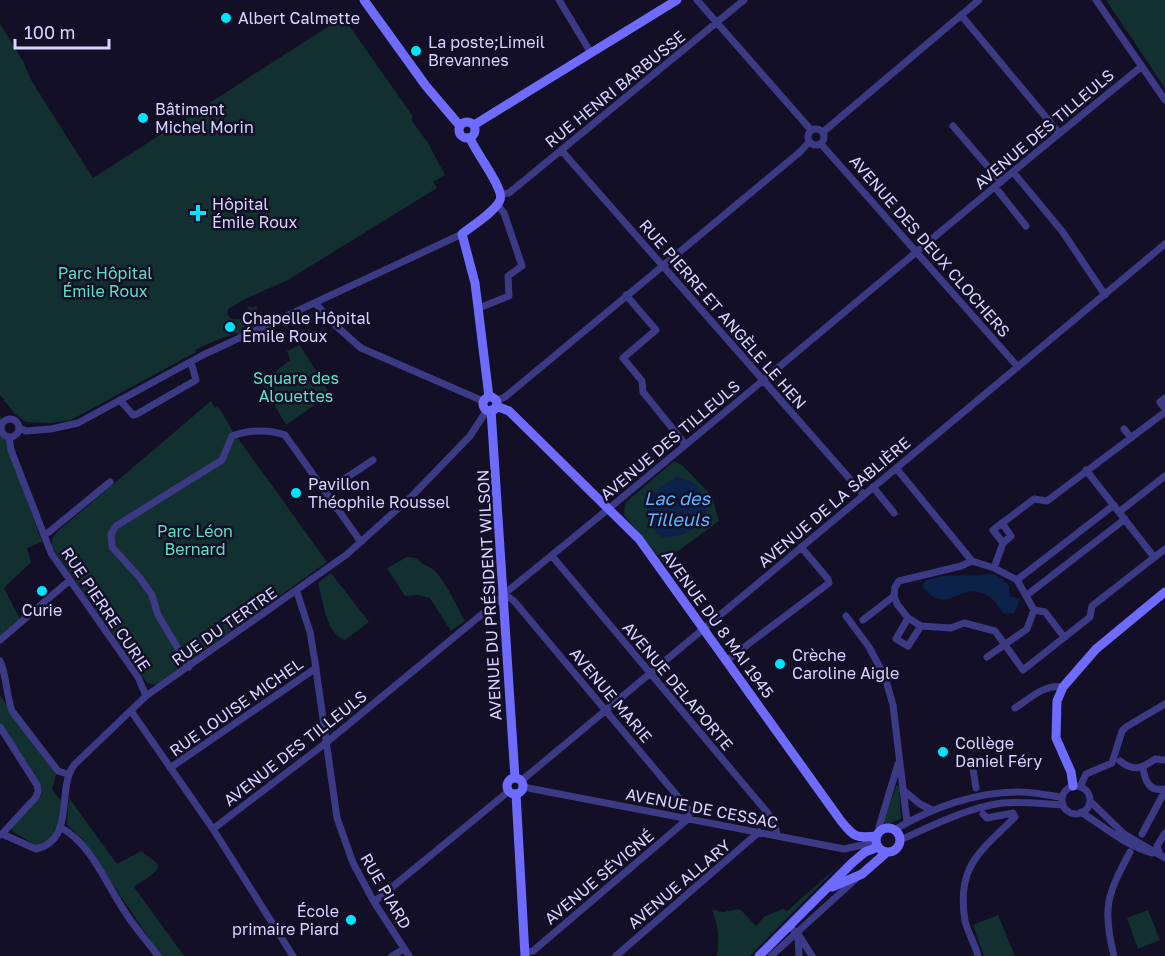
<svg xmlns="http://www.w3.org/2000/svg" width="1165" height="956" font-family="'Golos Text',sans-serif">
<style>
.green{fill:#12302f}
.water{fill:#0c2248}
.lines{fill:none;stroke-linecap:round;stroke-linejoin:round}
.street{stroke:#3d3a85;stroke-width:7}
.secondary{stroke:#6f6bff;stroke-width:9}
.poi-dot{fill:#00e5ff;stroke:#130f26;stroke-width:2}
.labels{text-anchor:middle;stroke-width:5;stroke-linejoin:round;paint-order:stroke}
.poi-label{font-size:16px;fill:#d9d4ff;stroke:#130f26;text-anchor:start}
.street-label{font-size:16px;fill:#d9d4ff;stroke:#130f26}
.park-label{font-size:16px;fill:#5fe0c0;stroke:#130f26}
.water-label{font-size:18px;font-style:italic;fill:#62b6ff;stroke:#130f26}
</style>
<rect width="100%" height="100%" fill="#130f26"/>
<path class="green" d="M1106,0H1165V88Z
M343,17L412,115V121L428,143L445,175L433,182L437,188L288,280L247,298L228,309L227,314L231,319H241L249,306L252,308L256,306L262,326L238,335L236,333L212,342L195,350L196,352L71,420L51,423L26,422L15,414L0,395V24L23,61L31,80L93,178Z
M300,345L330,394L286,425L262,383L290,360L287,351Z
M211,401L215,408L218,406L232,430L327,562L157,685L147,683L52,547V539L58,531Z
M0,415L11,450L9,451L42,542L27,548L31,562L4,588L20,619L0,635Z
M674,461L682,465L712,496L719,521L663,562L624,515L625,503Z
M407,557L416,558C422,565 430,566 436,572C448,586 456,605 465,621L451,631L430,598L418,595L405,596L387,568Z
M331,573L369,622L345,640C326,634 323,601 318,583Z
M0,695L56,775L52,789L61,801C59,823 60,838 37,846L12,831L11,827L40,797L42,792L0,726Z
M896,786H899L901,819L886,825L884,821Z
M69,798L117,864L141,851L157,863L158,868L153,874L134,887L184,956H161L82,839L67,824Z
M843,862L750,956H717C719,939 719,926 712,910L723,912L740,909L756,926L765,916L783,909L787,911Z
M1148,910L1160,940L1138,949L1127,918Z
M998,915L1015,956H984L973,925Z"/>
<path class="water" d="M676,477C700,482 700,488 707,510C701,528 689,533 672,537C666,538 664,539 659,535C653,531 650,522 648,515C647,510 644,506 647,501C651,492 667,484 676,477Z
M987,574C997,574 1003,578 1009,586L1010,596L1020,599L1014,613L1005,614C999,609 996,601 988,596C959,579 948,619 922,586L925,581C945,572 966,578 987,574Z"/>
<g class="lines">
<path class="street" d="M559,0L591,53
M697,0L811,130
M1096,0L1165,100
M961,15L1059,133
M953,126L1001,182
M808 137a8 8 0 1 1 16 0a8 8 0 1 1-16 0Z
M823,132L979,0
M821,144L1018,367
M561,150L864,495
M1013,172L1062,231L1105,295
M995,187L1026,226
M501,194L509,193L744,0
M626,295L656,330L623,358L642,381L643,392L685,444
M316,304L336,326L361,348L483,401
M479,308L509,296L508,276L522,266L504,213L497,204
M1165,398L1160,402L1165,409
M120,400L133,415L137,414L196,380L191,362
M496,401L505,397L800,152L809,142
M1 428a9 9 0 1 1 18 0a9 9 0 1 1-18 0Z
M19,428L26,431L51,429L78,423L203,355L462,234
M1124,429L1131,438
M9,437L11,450L51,553L138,677L146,696
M896,468L972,561
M1086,470L1154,557
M873,487L894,513
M325,492L373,460
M1119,512L1165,476
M1002,523L1011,536L1003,543
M44,535L49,532L110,482
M552,556L771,817L775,823L777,836
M994,568L1003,543L993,530L1034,499L1047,501L1165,412
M1017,580L1114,505
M297,592L310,632L315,662L337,818L353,863L374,902L409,956
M504,594L514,601L689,810V818L533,951L525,952
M1027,595L1125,519
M894,596L897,604L908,618L921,626L951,628L964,623L995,631L1023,670L1090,617L1092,606L1165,549
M1034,610L1045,612L1064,637
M846,616L869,647L885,677L893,705L907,822
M908,618L896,639L908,646L921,626
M863,620L894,596L895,587L899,581L961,566L972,561L994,568L1017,580L1034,610L1027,629L987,657
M0,640L70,580
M0,661C7,677 6,694 12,711L58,771L67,774
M726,661L829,583L828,579L801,547
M189,667L158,615L152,595L140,578L112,547L111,534L116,526L222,460L232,436C248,430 269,429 285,435L361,542
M1015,708C1029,699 1046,683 1063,687
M131,711L213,829L293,956
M0,727L37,785L38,791L36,797L2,834
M1120,761C1133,772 1143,768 1155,759L1165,760
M972,763L976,788
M170,768L316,668
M1143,768C1145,781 1149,792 1165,789
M521,781L1165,244
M1062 800a14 14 0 1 1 28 0a14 14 0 1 1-28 0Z
M523,787L844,849L876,842
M1080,787L1086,774L1112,763L1122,731L1126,727L1165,704
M903,790L920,804L932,810
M1090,801L1124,834L1165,858
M1081,812C1104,827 1125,845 1152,853
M60,827C93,845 106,885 127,915C136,929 148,942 158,956
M213,829L327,742L498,601L504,594C719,421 926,240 1141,67
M894,830C931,808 977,791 1021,792C1035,792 1049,796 1062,797
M881,831L879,827L898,764
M1142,834L1165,791
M0,835L2,834L36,849C76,840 56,790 74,765L146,696L346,555L412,496L470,436L487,410
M900,840C932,826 966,808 1002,803C1022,801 1043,804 1063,805
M1160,855L1157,846L1165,833
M374,902L509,791
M789,926L798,934L812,956
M798,936L799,956
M392,956L404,949
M616,956L759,832
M771,956L858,877
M978,956C975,944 968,933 965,921C956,866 980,852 1015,817L1013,813L987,818L983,814
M1114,956C1102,908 1107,895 1130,852"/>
<path class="secondary" d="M364,0L426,86L460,126
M459 130a8 8 0 1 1 16 0a8 8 0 1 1-16 0Z
M474,125L677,0
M470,138C475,152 505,189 500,200C496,211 472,226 462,234L475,283L489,397
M483 404a7 7 0 1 1 14 0a7 7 0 1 1-14 0Z
M496,406L509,411L639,539L841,821C855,838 856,838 877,836
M491,410L515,778
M507 786a8 8 0 1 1 16 0a8 8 0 1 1-16 0Z
M1073,786L1071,772L1056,738L1057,701L1063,687L1096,649L1165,592
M516,794L525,956
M876 840a12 12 0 1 1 24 0a12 12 0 1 1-24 0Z
M832,887L862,874L887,852
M759,956L852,863L865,852L878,847"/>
</g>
<g class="poi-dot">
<circle cx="226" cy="18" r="6"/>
<circle cx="416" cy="51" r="6"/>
<circle cx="143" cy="118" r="6"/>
<path d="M195 204h6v6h6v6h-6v6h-6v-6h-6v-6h6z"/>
<circle cx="230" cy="327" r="6"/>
<circle cx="296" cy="493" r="6"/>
<circle cx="42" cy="591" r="6"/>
<circle cx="780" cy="664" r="6"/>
<circle cx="943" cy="752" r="6"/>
<circle cx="351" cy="920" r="6"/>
</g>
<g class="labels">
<g class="poi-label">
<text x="238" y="24">Albert Calmette</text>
<text x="428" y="48">La poste;Limeil<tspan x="428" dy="18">Brevannes</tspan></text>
<text x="155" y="115">Bâtiment<tspan x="155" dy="18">Michel Morin</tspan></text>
<text x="212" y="210">Hôpital<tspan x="212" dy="18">Émile Roux</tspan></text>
<text x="242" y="324">Chapelle Hôpital<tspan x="242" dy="18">Émile Roux</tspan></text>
<text x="308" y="490">Pavillon<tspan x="308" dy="18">Théophile Roussel</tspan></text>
<text x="42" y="616" text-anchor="middle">Curie</text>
<text x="792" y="661">Crèche<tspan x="792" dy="18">Caroline Aigle</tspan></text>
<text x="955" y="749">Collège<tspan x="955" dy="18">Daniel Féry</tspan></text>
<text x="339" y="917" text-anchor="end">École<tspan x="339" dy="18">primaire Piard</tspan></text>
</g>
<g class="street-label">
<text transform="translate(615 89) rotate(-39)" y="6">RUE HENRI BARBUSSE</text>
<text transform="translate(1044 129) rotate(-40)" y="6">AVENUE DES TILLEULS</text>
<text transform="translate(930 246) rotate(49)" y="6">AVENUE DES DEUX CLOCHERS</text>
<text transform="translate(723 314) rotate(49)" y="6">RUE PIERRE ET ANGÈLE LE HEN</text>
<text transform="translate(670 440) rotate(-40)" y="6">AVENUE DES TILLEULS</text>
<text transform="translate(834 502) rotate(-40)" y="6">AVENUE DE LA SABLIÈRE</text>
<text transform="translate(489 595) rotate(-93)" y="6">AVENUE DU PRÉSIDENT WILSON</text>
<text transform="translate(106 609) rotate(56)" y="6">RUE PIERRE CURIE</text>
<text transform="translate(718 624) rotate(54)" y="6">AVENUE DU 8 MAI 1945</text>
<text transform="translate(224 626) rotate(-35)" y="6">RUE DU TERTRE</text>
<text transform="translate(678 686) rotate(50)" y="6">AVENUE DELAPORTE</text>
<text transform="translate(611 695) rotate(50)" y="6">AVENUE MARIE</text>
<text transform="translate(236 707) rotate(-35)" y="6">RUE LOUISE MICHEL</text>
<text transform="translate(295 748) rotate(-38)" y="6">AVENUE DES TILLEULS</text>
<text transform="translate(702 808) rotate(11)" y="6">AVENUE DE CESSAC</text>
<text transform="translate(599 877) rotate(-40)" y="6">AVENUE SÉVIGNÉ</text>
<text transform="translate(679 884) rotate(-40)" y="6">AVENUE ALLARY</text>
<text transform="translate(386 891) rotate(60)" y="6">RUE PIARD</text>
</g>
<g class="park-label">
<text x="105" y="279">Parc Hôpital<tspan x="105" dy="18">Émile Roux</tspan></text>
<text x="296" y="384">Square des<tspan x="296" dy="18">Alouettes</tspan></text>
<text x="195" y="537">Parc Léon<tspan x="195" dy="18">Bernard</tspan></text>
</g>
<g class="water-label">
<text x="677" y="505">Lac des<tspan x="677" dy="21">Tilleuls</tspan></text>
</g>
</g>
<path d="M15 39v9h94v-9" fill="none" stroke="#d9d4ff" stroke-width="3"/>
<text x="24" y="39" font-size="18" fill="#d9d4ff" stroke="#130f26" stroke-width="4.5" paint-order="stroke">100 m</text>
</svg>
